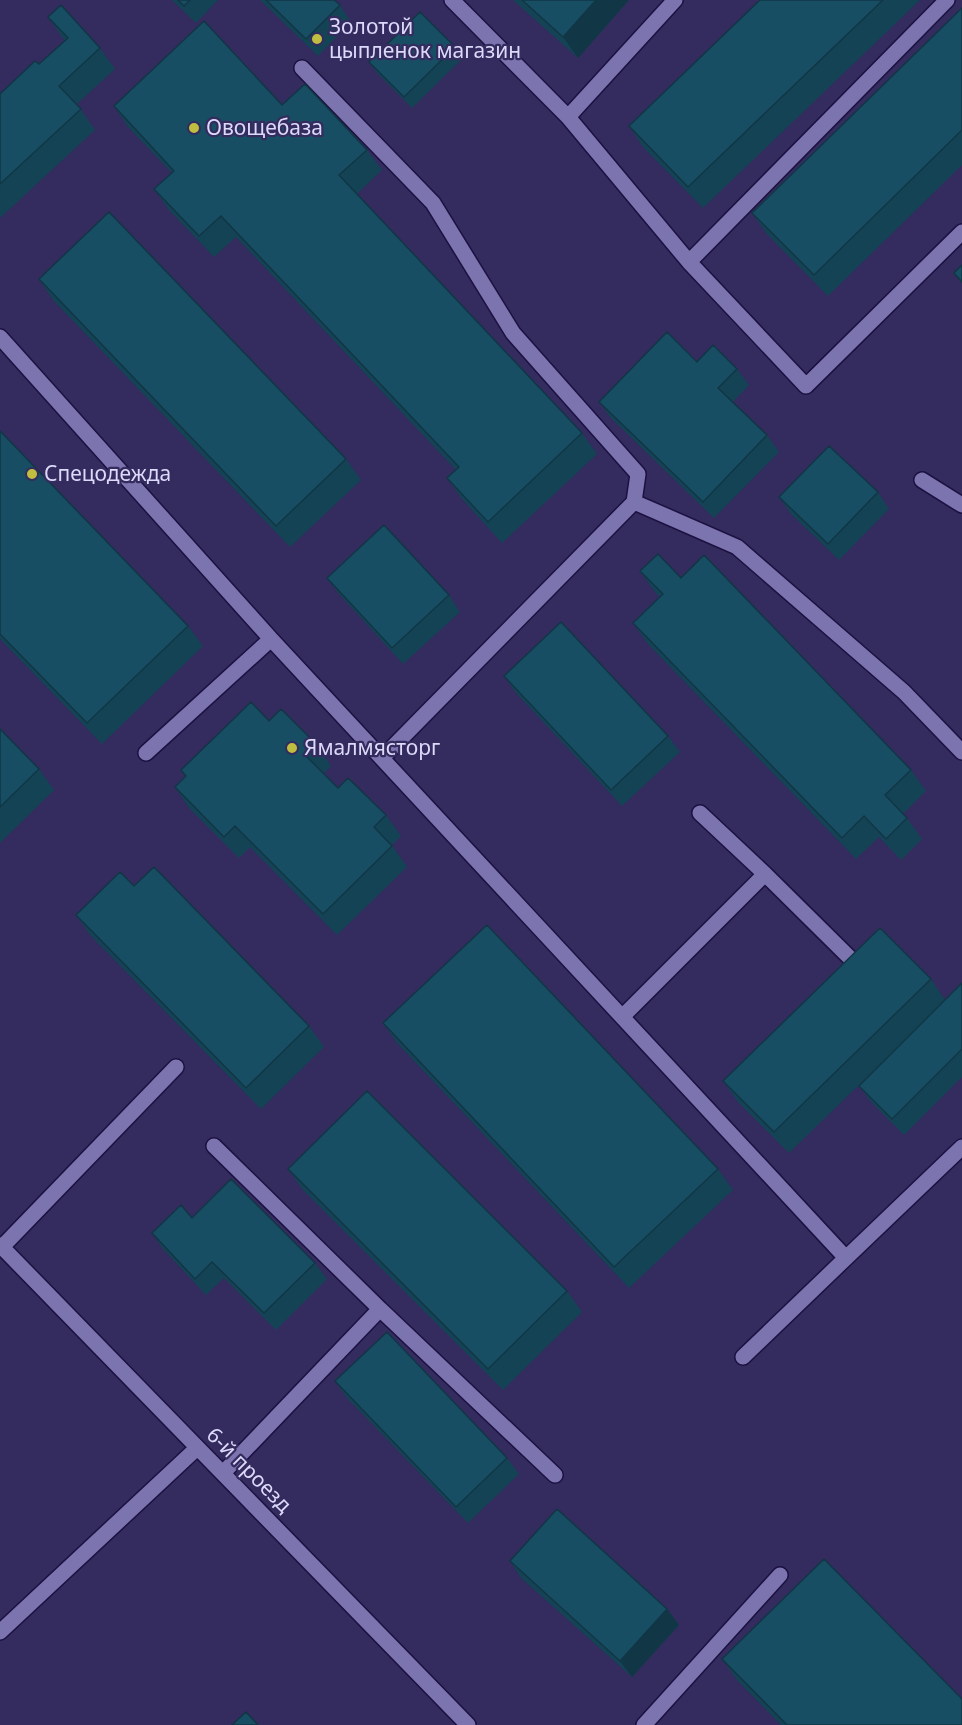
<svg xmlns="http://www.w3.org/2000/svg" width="962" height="1725" font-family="'Noto Sans',sans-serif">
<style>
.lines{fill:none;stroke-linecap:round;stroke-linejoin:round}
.minor-casing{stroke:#1c1141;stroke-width:18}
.minor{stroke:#7b74ae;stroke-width:15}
.wall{fill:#154356}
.shaded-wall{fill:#113746}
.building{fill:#184e64;stroke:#113746;stroke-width:1.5}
.poi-dot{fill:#c0be41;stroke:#342b5e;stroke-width:2}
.labels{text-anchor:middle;stroke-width:4.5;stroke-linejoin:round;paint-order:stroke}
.poi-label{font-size:21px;fill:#dcdafa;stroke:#342b5e;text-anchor:start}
.street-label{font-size:21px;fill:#dcdafa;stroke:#342b5e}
</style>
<rect width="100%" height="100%" fill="#342b5e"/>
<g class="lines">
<g class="minor-casing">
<path id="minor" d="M452,0L568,117L689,262L806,386L962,232
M302,68L433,203L513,333L638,474L634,502
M568,117L675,0
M689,262L947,0
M0,337L271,639L846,1258L962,1147
M922,480L962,505
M146,753L271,639
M382,758L634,502L737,547L904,692L962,752
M700,813L765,874
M622,1017L765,874L853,961
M214,1146L380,1309
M0,1245L468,1725
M2,1247L176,1067
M743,1357L846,1258
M223,1473L380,1309L555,1475
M0,1632L197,1448
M644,1725L780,1575"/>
</g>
<use href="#minor" class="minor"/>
</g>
<path class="wall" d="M172,0H218L196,23Z
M260,0H334L340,5L351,22L318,56Z
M513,0H629L578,58Z
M760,0H920L703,208L643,147L629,126Z
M962,8V165L828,296L767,234L752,213Z
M48,17L100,48L115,69L77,104L95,130L0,218V94L39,64L65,41Z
M455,47L463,58L412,108L377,73L369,62Z
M282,105L367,150L382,170L357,194L582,433L597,454L502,543L462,499L447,478L456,470L236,237L214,257L169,210L154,189L172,173L128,127L114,106Z
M39,279L346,459L361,480L290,547L53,300Z
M697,362L737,369L749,385L733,402L767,435L779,452L714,518L611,418L599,402Z
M0,431L188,626L203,646L102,744L0,639Z
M878,492L889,509L839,560L791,514L779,497Z
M640,571L681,578L911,770L926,791L903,814L907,818L922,839L901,860L879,837L856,859L648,644L633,623L660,597L655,592Z
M327,578L449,595L460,612L403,664L339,594Z
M504,676L668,736L680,752L622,806L516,693Z
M269,721L317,745L331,766L323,774L338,788L386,815L401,836L392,845L407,867L337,935L250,847L239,858L189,808L175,787L185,777L181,770Z
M0,729L39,769L54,790L0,843Z
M134,886L309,1026L324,1047L261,1109L91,936L76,915Z
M931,979L945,1000L962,983V1077L904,1135L871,1102L859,1086L892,1053L789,1153L738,1102L723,1081Z
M383,1023L718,1169L733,1190L629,1288L398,1044Z
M288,1169L567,1291L582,1312L503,1390L303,1190Z
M192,1218L315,1263L327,1279L276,1330L224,1278L206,1295L163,1249L152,1233Z
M335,1381L507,1458L519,1474L468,1523L347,1398Z
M510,1561L667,1609L679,1625L632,1677L521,1578Z
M722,1659L962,1725H781L737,1680Z"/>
<path class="shaded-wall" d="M596,0H629L578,58L563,37Z
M667,1609L679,1625L632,1677L620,1661Z"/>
<path class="building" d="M178,0H190L184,6Z
M266,0H334L340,5L306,39Z
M522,0H596L563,37Z
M760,0H883L688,187L629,126Z
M61,5L100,48L59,86L81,109L0,184V94L35,61L39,64L68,38L48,17Z
M962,8V130L814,275L752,213Z
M420,12L455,47L404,97L369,62Z
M204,21L282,105L305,84L367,150L339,175L582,433L488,522L447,478L459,467L221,216L199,236L154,189L174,171L114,106Z
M109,212L346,459L276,526L39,279Z
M962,265V282L954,273Z
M667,332L697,362L713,345L737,369L718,388L767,435L703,502L599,402Z
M0,431L188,626L87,723L0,634Z
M829,446L878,492L828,544L779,497Z
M384,525L449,595L392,648L327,578Z
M658,554L681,578L704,555L911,770L885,795L907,818L886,839L864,816L842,838L633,623L663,594L640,571Z
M561,622L668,736L611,790L504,676Z
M251,702L269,721L281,709L317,745L306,756L338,788L348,778L386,815L374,827L392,846L323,914L235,826L224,837L175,787L186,776L181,770Z
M0,729L39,769L0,807Z
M154,867L309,1026L246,1088L76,915L120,872L134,886Z
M487,925L718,1169L614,1267L383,1023Z
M880,928L931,979L774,1132L723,1081Z
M962,983V1049L892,1119L859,1086Z
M367,1091L567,1291L488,1369L288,1169Z
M231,1179L315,1263L264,1313L212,1262L195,1279L152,1233L181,1205L192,1218Z
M387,1332L507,1458L456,1507L335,1381Z
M557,1509L667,1609L620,1661L510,1561Z
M824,1559L962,1699V1725H787L722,1659Z
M246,1712L258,1725H232Z"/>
<g class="poi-dot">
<circle cx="317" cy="39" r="6"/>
<circle cx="194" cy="128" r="6"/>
<circle cx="32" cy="474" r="6"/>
<circle cx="292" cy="748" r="6"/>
</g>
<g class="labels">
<g class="poi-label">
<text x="329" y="34">Золотой<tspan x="329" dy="24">цыпленок магазин</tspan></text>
<text x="206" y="135">Овощебаза</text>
<text x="44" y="481">Спецодежда</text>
<text x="304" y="755">Ямалмясторг</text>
</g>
<g class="street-label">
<text transform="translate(249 1470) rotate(45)" y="7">6-й проезд</text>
</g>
</g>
</svg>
